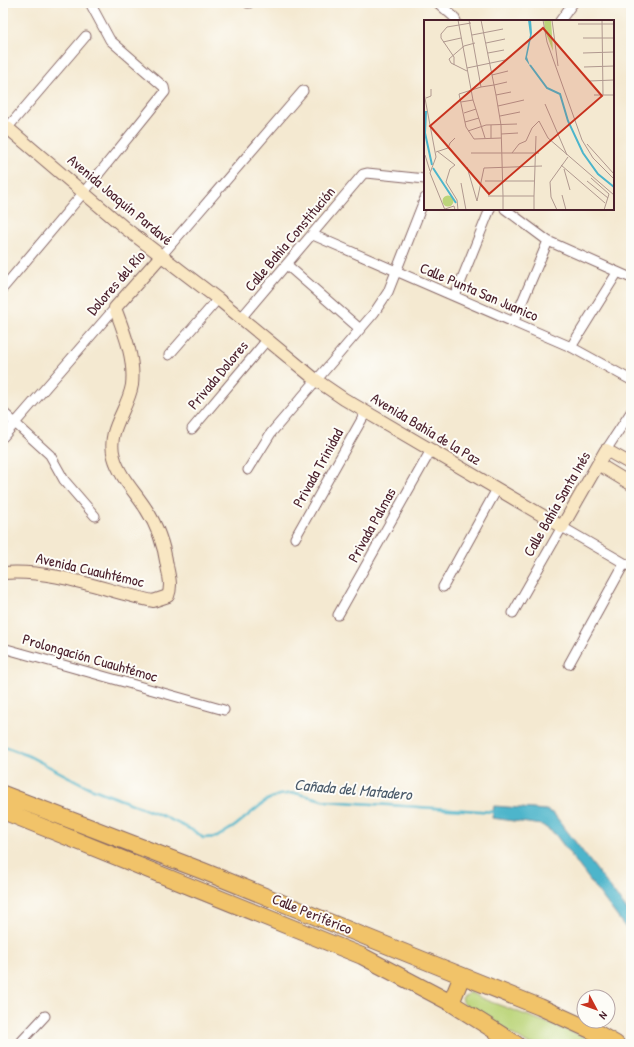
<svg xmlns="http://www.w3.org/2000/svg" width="634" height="1047" font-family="'Patrick Hand',sans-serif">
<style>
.green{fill:#bcd57a;stroke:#837a52}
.water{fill:#4db5cb;stroke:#4c6a7b}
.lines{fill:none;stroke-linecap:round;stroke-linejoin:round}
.stream{stroke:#4db5cb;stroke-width:2.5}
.street-casing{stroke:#866665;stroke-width:11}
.secondary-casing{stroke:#866665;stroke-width:14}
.highway-casing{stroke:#866665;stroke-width:18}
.street{stroke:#fff;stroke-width:9}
.secondary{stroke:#f9e7c3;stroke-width:12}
.highway{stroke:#f1c369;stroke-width:16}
.labels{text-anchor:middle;stroke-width:4;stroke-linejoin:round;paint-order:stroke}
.street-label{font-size:15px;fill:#4a1f2b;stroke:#fdfcf7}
.water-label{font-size:16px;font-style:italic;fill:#4b5b6b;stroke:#fdfcf7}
.inset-river{fill:none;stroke:#4db5cb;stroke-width:2}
.inset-road{fill:none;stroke:#b0988f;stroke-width:1}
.view{fill:#c8321e;fill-opacity:0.15;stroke:#c8321e;stroke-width:2}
.inset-edge{fill:none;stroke:#4a1f2b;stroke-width:2}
</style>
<rect width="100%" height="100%" fill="#fdfcf7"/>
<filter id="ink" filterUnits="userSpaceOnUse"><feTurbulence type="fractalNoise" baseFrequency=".025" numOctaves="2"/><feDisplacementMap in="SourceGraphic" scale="8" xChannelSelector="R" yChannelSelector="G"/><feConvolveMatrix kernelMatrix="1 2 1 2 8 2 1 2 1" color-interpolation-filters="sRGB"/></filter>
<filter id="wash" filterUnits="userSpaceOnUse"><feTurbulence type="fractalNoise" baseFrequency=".012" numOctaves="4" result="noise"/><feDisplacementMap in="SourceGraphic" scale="16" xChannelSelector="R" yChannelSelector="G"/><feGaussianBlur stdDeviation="0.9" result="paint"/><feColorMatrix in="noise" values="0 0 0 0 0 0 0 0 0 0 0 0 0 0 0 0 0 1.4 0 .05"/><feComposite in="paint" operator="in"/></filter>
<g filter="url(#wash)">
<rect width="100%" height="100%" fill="#f4e9d1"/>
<path class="green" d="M469,992L483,999L604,1044H528L462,1002V998Z"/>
<path class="water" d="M494,806L546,810L554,814L631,915V935L555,834L542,825L492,818Z"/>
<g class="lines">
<path class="stream" d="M3,746L27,755L88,787L163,816L196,832L203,838L217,837L235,826L267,800L279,795L295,793L327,801L495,812"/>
</g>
</g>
<g filter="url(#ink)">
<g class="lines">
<g class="street-casing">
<path id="street" d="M248,3H249
M438,3L454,17L456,21
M560,21L573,3
M3,133L86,36
M505,209L548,241L631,278
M313,235L571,347L631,380
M161,256L303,91
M287,265L360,329
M3,288L84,192L165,92L164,87L110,40L90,3
M455,296L490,209
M241,318L363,174L367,173L425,179
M514,321L548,241
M571,347L617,273
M169,355L218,299
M3,412L50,455L64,480L95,516
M192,429L267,340
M3,437L115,308
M606,450L631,412
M248,470L271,433L374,313L388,292L425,198
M295,538L366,412
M443,587L497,489
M513,613L562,527L631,567
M338,615L431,450
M3,648L224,710
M569,664L624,564
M19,1044L45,1016"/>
</g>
<g class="secondary-casing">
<path id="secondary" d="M3,124L125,228L218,299L316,380L344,399L562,527L606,450L631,464
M598,464L631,484
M3,573C54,569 103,590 153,601L168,596C172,586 169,576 167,566C164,545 158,527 146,509C136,493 119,476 114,457C106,430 128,410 132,385C135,358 124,332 115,308L161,256"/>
</g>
<g class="highway-casing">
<path id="highway" d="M3,794L203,871L443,968L540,1007L597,1033L616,1044
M3,811L362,956L451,1003L516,1044
M451,1003L462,976"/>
</g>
<use href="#street" class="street"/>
<use href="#secondary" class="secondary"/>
<use href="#highway" class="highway"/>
</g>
</g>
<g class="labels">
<g class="street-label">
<text transform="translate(120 200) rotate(40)" y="5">Avenida Joaquín Pardavé</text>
<text transform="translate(290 239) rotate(-50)" y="5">Calle Bahía Constitución</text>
<text transform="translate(116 283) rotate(-49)" y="5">Dolores del Río</text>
<text transform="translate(479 292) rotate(23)" y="5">Calle Punta San Juanico</text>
<text transform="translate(218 375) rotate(-50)" y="5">Privada Dolores</text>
<text transform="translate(426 429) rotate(31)" y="5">Avenida Bahía de la Paz</text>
<text transform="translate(318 468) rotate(-61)" y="5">Privada Trinidad</text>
<text transform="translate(557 504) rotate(-60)" y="5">Calle Bahía Santa Inés</text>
<text transform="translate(372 525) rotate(-61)" y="5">Privada Palmas</text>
<text transform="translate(90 570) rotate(13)" y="5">Avenida Cuauhtémoc</text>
<text transform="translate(90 658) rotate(16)" y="5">Prolongación Cuauhtémoc</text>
<text transform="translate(312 914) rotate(22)" y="5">Calle Periférico</text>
</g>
<g class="water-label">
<text transform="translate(353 789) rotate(5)" y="6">Cañada del Matadero</text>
</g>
</g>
<g transform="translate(424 20)">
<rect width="190" height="190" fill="#f4e9d1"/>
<path d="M120,0H127L129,31L121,11ZM18.5 181a5.5 5.5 0 1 1 11 0a5.5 5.5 0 1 1-11 0Z" fill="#bcd57a"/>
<path d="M104,0H107L108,13L103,37L106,46L101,39L106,15Z" fill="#4db5cb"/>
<path class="inset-river" d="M106,45L123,68L136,74L144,101L159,133L174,154L190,167M2,91L1,113L8,145M9,148L32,183"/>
<path class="inset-road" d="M34,0L49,80L61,118M45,0L57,67L70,65L72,75L77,105L79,176H110V190M57,0L70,65L83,62M119,0L123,22L158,120L169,138L190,159M128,0L134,46M178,0L179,75M154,4H190M48,15L79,9M159,18H190M19,22L37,18M62,23L81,19M64,33L80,30M159,33L190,32M30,45V37L17,18V14L23,7L47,3M160,47L190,46M43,48L81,40M43,51L27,43L25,39L40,26L51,23M68,55L84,51M165,61L190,60M57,67L35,74L42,107L50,119L77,118M0,73L12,137L6,153L21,190M72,75L87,72M170,75H190M2,78L7,76V69M37,82L49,80M121,84L143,135M74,86L100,80M40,93L52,89M76,96L96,92M41,102L55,98M67,105V118M44,111L62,105L93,104M77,114L94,113M163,124L190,154M13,131L31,145L26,149L22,162L33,180L34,190M12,132L24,128L26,123L31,118M47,133H115M88,133L95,124L102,121L108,108L115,101L124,118L190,175M1,135L6,151M137,145L181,183M43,147L53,181M140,149L146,170M167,158L185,174L180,190M61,161H110M163,161L184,178M37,163L42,190M138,175L142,190M64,176H79V190M110,176L112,116M53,181L60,148L118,146M21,189L30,186L31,190M106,190H121M133,190L127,177L126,162L144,137"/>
<path class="view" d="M119,8L178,76L65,174L6,106Z"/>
<rect width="190" height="190" class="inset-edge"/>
</g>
<rect width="634" height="1047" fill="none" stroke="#fdfcf7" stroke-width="16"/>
<g transform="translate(596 1009) rotate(131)"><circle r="19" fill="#fdfcf7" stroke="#b5a4a5"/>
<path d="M0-3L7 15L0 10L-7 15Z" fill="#c8321e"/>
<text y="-6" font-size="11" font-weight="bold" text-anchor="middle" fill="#4a1f2b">N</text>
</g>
</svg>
